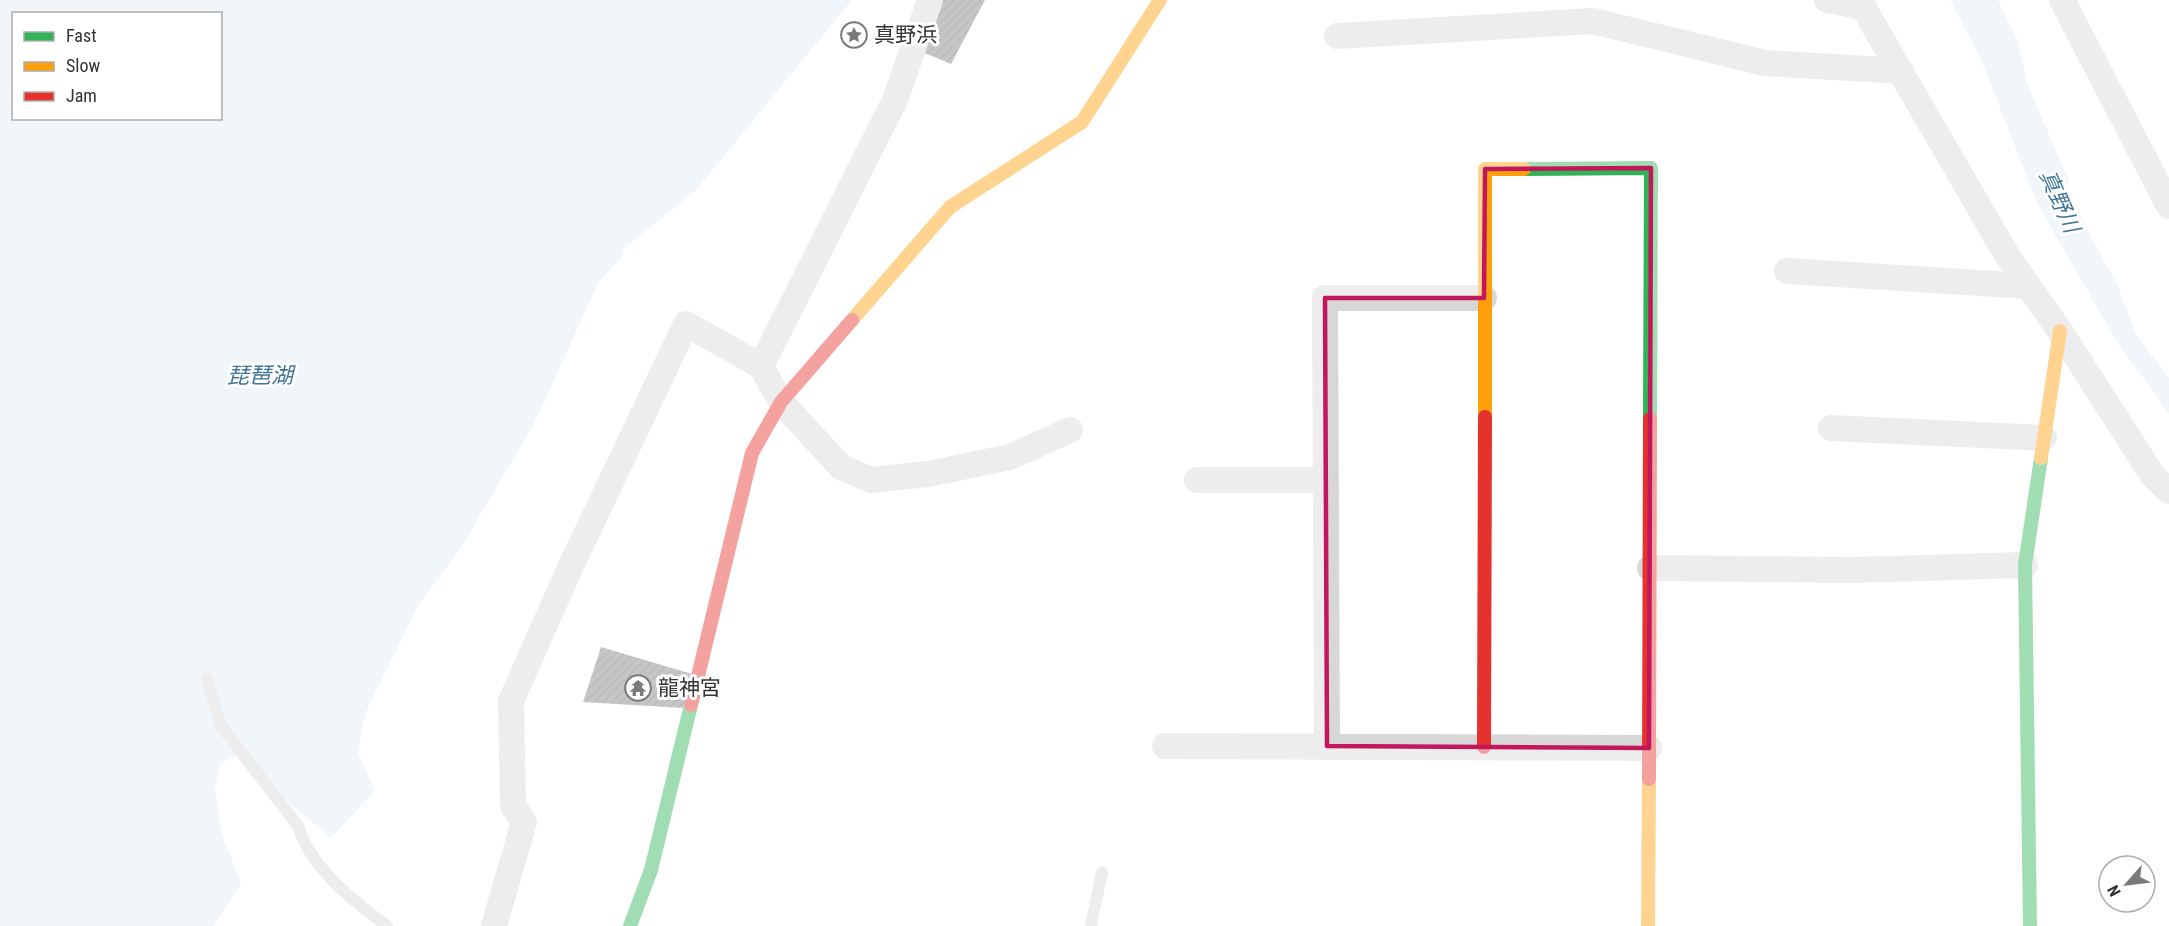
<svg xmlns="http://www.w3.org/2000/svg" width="2169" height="926" font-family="'Roboto Condensed','Noto Sans JP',sans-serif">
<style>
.water{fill:#ddebf3;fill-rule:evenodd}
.building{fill:url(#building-hatch)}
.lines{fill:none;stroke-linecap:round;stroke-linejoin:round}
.lane{stroke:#d7d7d7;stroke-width:12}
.street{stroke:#d7d7d7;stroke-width:26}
.fast{stroke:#30b455;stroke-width:14}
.slow{stroke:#ff9f0a;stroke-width:14}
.jam{stroke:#e5322d;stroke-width:14}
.marked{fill:none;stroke:#c2185b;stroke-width:4.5;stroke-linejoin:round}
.labels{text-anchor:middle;stroke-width:6;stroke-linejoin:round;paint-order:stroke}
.poi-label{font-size:21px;fill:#333;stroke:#fff;text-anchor:start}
.water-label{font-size:22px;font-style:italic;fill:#3f7597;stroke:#fff}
</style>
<defs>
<pattern id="building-hatch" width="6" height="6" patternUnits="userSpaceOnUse" patternTransform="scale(1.5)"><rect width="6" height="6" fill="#818181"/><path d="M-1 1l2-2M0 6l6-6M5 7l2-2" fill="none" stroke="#6a6a6a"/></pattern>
</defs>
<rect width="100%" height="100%" fill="#fff"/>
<path class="water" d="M0,0H852L696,190L622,250V257L598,283L536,420L462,546L418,606L365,714L358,752L375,791L331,838L289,803L241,752L220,764L215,787L222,835L241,883L214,926H0ZM14,14H220V118H14Z
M1950,0H1998L2018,41L2027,83L2068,179L2067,192L2118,286L2136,335L2169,378V414L2118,343L2038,205L1981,59Z"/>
<path class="building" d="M942,0H985L951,64L920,51Z
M601,647L692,674L683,708L583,702Z"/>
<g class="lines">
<path class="lane" d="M207,679L221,726L298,826C311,868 352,900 387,926
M1091,926L1102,872"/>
<path class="street" d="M1827,0L1863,7
M1862,0L1863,7L2008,257L2060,331L2153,476L2169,491
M2062,0L2169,206
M1337,36L1593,21L1765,63L1901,71
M1787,271L2028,286
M761,366L895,100L930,0
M1831,428L2044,438
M1197,480H1325
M1650,568L1855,570L2025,565
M1165,746L1649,748
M1327,746L1325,298H1484
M494,926L524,822L513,806L511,701L570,568L686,324L761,366L781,402L841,467L871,480L928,474L1010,457L1070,430"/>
<path class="fast" d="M1524,169L1651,168L1650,419
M630,926L651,870L691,705
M2030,926L2025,565L2041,458"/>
<path class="slow" d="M852,320L950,207L1082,122L1160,0
M1485,417V169H1524
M2041,458L2060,331
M1648,926L1649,779"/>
<path class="jam" d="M691,705L752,453L781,402L852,320
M1484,747L1485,417
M1649,779L1650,419"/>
</g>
<path d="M0 0H2169V926H0ZM1651,168L1649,748L1327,746L1325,298H1484L1485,169Z" fill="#fff" fill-opacity=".55" fill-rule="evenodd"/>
<path class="marked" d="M1651,168L1649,748L1327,746L1325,298H1484L1485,169Z"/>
<defs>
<g id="sight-ring" transform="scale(1.35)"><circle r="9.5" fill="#fff" stroke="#7a7a7a" stroke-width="1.5"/><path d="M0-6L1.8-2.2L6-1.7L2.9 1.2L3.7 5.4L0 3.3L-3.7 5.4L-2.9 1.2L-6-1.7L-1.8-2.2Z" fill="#7a7a7a"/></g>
<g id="temple-ring" transform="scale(1.35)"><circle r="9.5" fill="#fff" stroke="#7a7a7a" stroke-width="1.5"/><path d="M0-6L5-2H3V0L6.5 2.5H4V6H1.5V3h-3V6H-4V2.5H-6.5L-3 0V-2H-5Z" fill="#7a7a7a"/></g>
</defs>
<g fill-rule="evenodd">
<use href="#sight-ring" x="854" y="35"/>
<use href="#temple-ring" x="638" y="688"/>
</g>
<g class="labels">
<g class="poi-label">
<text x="874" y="42">真野浜</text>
<text x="658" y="695">龍神宮</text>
</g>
<g class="water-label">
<text transform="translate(2060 201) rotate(66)" y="8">真野川</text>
<text x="260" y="383">琵琶湖</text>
</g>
</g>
<rect x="12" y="12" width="210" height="108" fill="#ffffff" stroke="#adadad" stroke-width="1.5"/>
<rect x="24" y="32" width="30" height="9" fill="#30b455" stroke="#adadad" stroke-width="1.5"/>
<text x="66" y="42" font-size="18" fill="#333333">Fast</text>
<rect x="24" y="62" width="30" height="9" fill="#ff9f0a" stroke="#adadad" stroke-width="1.5"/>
<text x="66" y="72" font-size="18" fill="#333333">Slow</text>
<rect x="24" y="92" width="30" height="9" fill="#e5322d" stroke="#adadad" stroke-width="1.5"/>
<text x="66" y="102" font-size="18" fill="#333333">Jam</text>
<g transform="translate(2127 884) rotate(242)"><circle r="28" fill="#ffffff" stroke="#adadad" stroke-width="1.5"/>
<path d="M0-4.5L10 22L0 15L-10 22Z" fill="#7a7a7a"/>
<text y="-9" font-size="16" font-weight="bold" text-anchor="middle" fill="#333333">N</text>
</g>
</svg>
